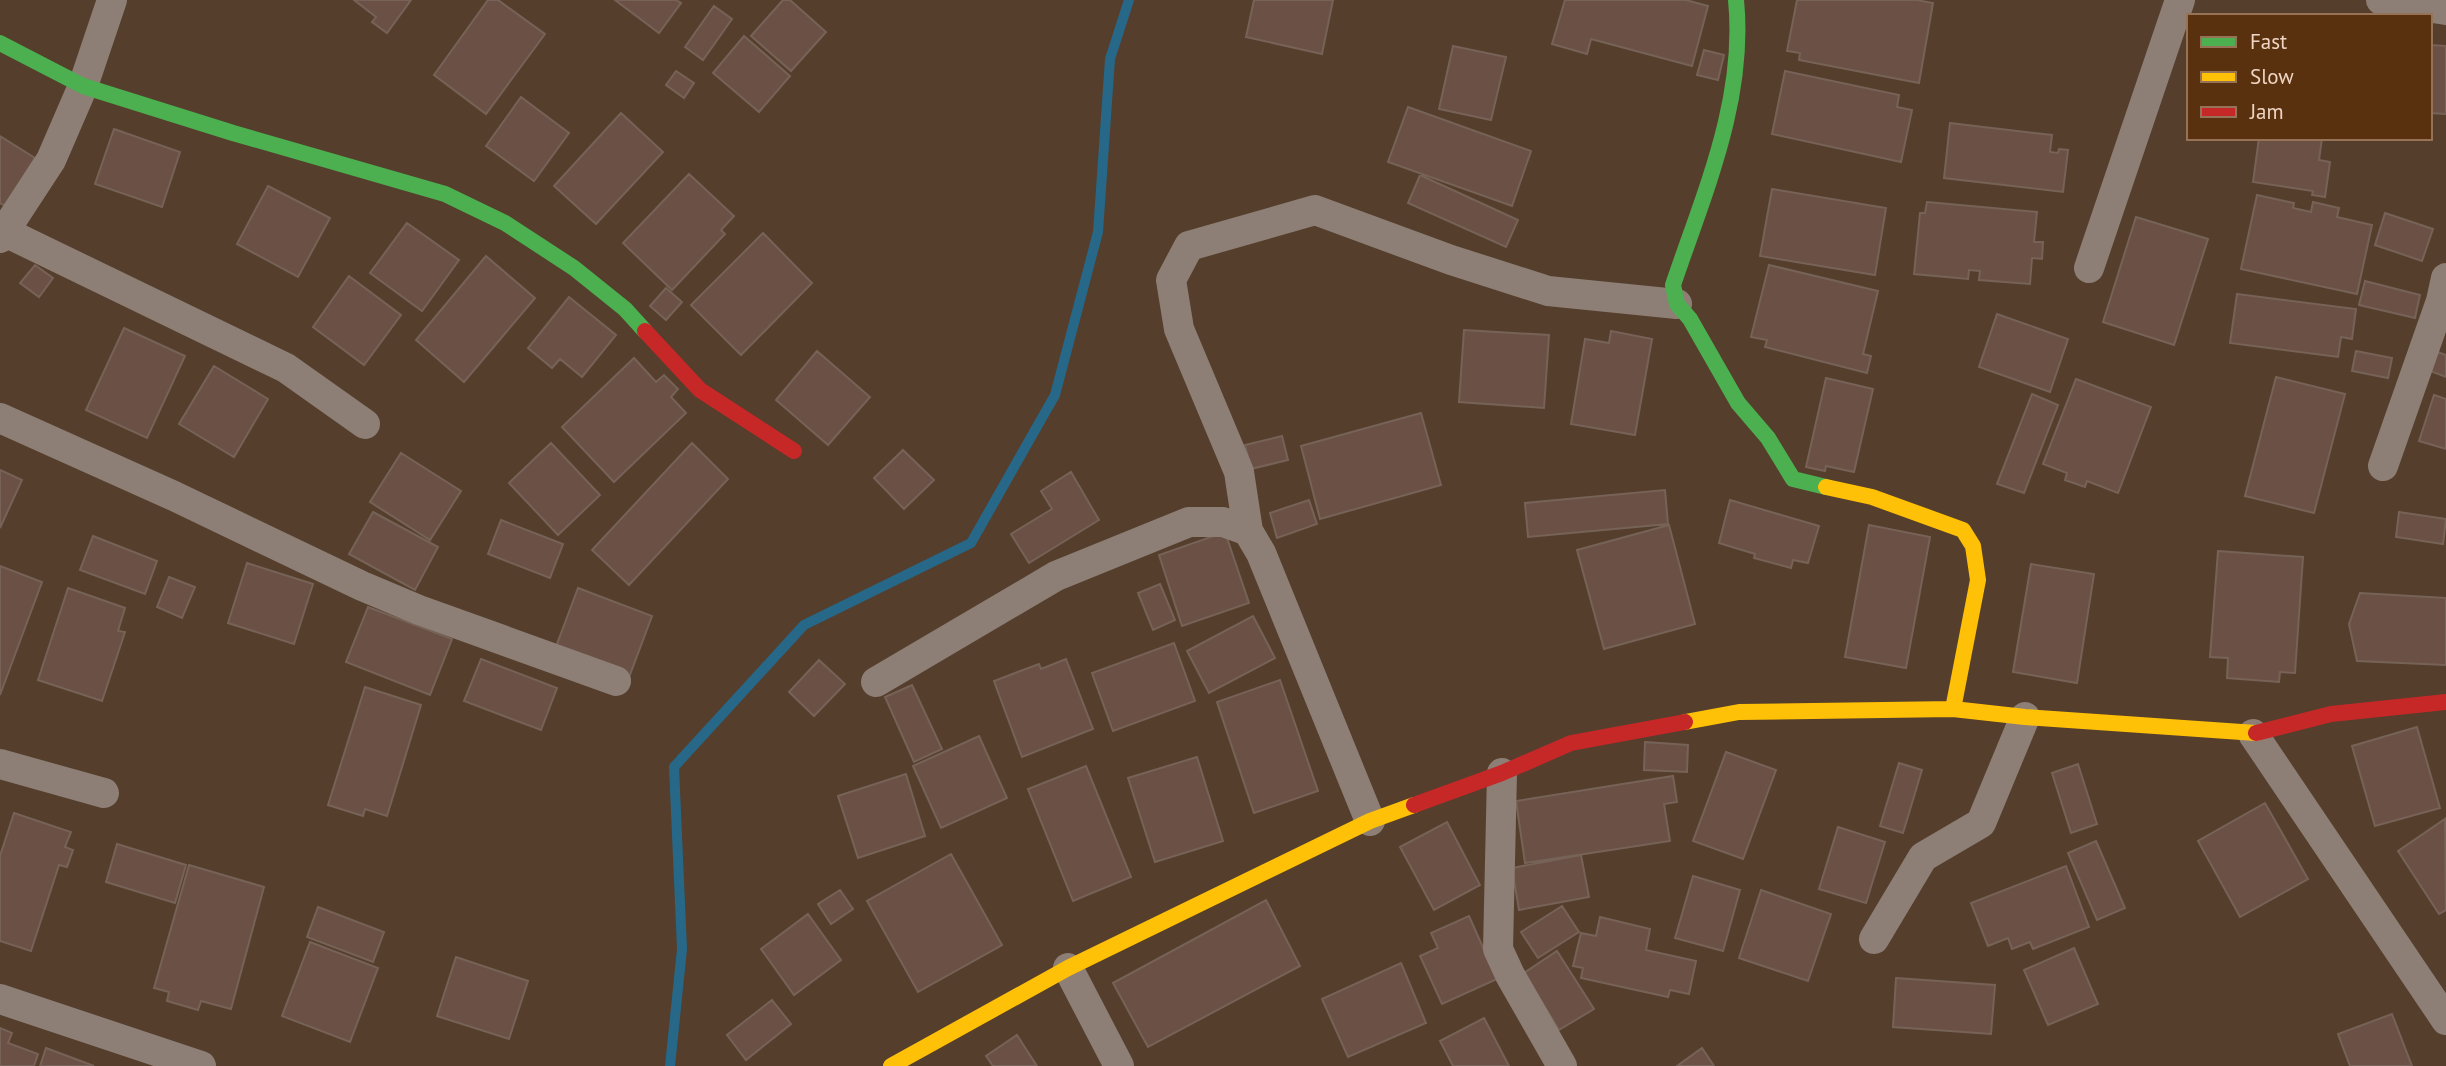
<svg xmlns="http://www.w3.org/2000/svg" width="2446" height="1066" font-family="'PT Sans',sans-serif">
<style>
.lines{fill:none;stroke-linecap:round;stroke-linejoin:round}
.stream{stroke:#276888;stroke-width:10}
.building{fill:#6b5145;stroke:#766257;stroke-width:2}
.street{stroke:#8d7f76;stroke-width:30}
.fast{stroke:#4caf50;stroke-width:16}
.slow{stroke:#ffc107;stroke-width:16}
.jam{stroke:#c62828;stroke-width:16}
</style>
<rect width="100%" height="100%" fill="#553e2c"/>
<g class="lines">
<path class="stream" d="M670,1066L682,949L674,767L804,625L971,543L1055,395L1098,232L1110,59L1129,0"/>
</g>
<path class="building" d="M354,0H411L387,33L372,22L376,17Z
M488,0H498L545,34L486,114L434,75Z
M615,0H676L681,3L659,33Z
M783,0H790L826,32L791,71L751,36Z
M1254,0H1333L1322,54L1246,37Z
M1565,0H1686L1708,6L1692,66L1591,39L1587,54L1552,44Z
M1797,0H1916L1933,3L1919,83L1799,60L1800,53L1787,51Z
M714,6L732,19L703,60L685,47Z
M744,36L790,76L759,112L713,73Z
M2430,45L2446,46V114L2430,113Z
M1453,46L1506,57L1491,120L1439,109Z
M1704,50L1724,55L1718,80L1697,75Z
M676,71L694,83L684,98L666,85Z
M1785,71L1899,95L1897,107L1912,110L1901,162L1772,134Z
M521,97L569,133L534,181L486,146Z
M1408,107L1531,151L1512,206L1388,162Z
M621,113L663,152L596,224L554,186Z
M1950,123L2052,135L2050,152L2058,153L2059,149L2068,150L2063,192L1944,178Z
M114,129L180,152L162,207L95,184Z
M0,136L35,158L5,206L0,203Z
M2259,138H2322L2319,160L2330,162L2325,197L2312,195L2313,191L2253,182Z
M689,174L734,216L721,230L725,234L672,290L623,243Z
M1420,175L1518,220L1506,247L1408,203Z
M268,186L330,218L298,277L237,244Z
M1772,189L1886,208L1875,275L1760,256Z
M2257,195L2294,203L2293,208L2311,212L2313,202L2339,208L2337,217L2372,225L2357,294L2241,269Z
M1927,202L2037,212L2034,242H2043L2042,259L2032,258L2030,284L1979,280L1980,271L1969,270L1968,279L1914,274L1920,213H1925Z
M2385,213L2433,229L2422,261L2375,245Z
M2136,217L2208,239L2174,345L2103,322Z
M407,223L459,260L422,311L370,273Z
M763,233L812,283L741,355L691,305Z
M486,256L535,298L464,382L416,340Z
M35,265L53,278L39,297L20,283Z
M1769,265L1878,291L1863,354L1871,356L1867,373L1765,347L1767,340L1751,337Z
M349,276L401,315L364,365L313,327Z
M2365,281L2420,295L2415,318L2359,305Z
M666,288L682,302L666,320L650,306Z
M2237,294L2356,309L2352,339L2341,337L2338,357L2230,343Z
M569,297L616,335L582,377L560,359L552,368L528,348Z
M1997,314L2068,339L2050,392L1979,367Z
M124,328L185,356L147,438L86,410Z
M1464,330L1549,335L1544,408L1459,402Z
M1611,331L1652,339L1635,435L1571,424L1585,339L1609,343Z
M2432,350L2446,355V377L2425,369Z
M817,351L870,397L828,445L776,400Z
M2356,351L2392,358L2388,378L2352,371Z
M634,358L656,382L664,375L678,389L671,397L686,413L614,482L562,427Z
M214,366L268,399L234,457L179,424Z
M2276,377L2345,394L2314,513L2245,496Z
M1826,378L1873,389L1854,472L1826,466L1825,471L1806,467Z
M2076,379L2151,407L2118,493L2087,481L2085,487L2065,480L2067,473L2043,464Z
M2032,394L2058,405L2024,493L1997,484Z
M2434,395L2446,399V449L2419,441Z
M1421,413L1441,485L1320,519L1301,446Z
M1282,436L1288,460L1251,469L1245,445Z
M551,443L600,495L558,535L509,483Z
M692,443L728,479L629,585L592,550Z
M903,450L934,480L904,509L874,478Z
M401,453L461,491L430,540L370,502Z
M0,470L22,480L0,528Z
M1071,472L1099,520L1029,563L1011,534L1052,509L1041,491Z
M1665,490L1668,524L1528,537L1525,503Z
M1309,500L1317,524L1277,538L1270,513Z
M1730,500L1819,526L1808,563L1793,560L1791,568L1754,558L1755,554L1719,543Z
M373,512L438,547L415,590L349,554Z
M2399,512L2446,519L2443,544L2396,537Z
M501,520L563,544L550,578L488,554Z
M1669,525L1695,624L1604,649L1577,550Z
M1869,525L1930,537L1906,668L1845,657Z
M1225,532L1249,603L1182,626L1159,555Z
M93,536L157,561L145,594L80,570Z
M2218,551L2303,557L2295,673L2280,672L2279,682L2227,678L2228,658L2210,657Z
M247,563L313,584L294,644L228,623Z
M2031,564L2094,574L2077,683L2013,672Z
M0,566L42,582L0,695Z
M169,577L195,587L182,618L157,607Z
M1160,584L1175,620L1153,630L1138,593Z
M68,588L125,608L118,631L125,632L102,701L38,680Z
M578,588L652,616L628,680L554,652Z
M2360,593L2446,598V665L2357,661L2349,624Z
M368,607L452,639L430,695L346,662Z
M1253,616L1275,658L1209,693L1187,651Z
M1174,643L1195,701L1113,731L1092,673Z
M481,659L557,688L541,730L464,701Z
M1066,659L1093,729L1022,757L994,681L1039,664L1041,669Z
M819,660L845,684L814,716L789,692Z
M1280,680L1318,791L1254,813L1217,702Z
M912,685L942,749L914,762L885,697Z
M365,687L421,705L387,816L365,809L363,816L328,805Z
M2417,727L2440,808L2375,826L2352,746Z
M979,736L1007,798L941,828L913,766Z
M1645,742L1688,745L1687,772L1644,770Z
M1726,752L1776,770L1743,859L1693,841Z
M1197,757L1223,841L1155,862L1128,778Z
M1899,763L1922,770L1903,833L1880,826Z
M2078,764L2097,824L2071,833L2052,773Z
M1086,766L1131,877L1073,901L1028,789Z
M906,774L925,836L858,858L838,796Z
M1673,776L1677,802L1664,804L1670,841L1525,863L1516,801Z
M2265,803L2308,879L2240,917L2198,841Z
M14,813L71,832L65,847L73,850L67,867L59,865L31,951L0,941V856Z
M2445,819L2446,910L2439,914L2398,851Z
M1447,822L1480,885L1434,910L1400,847Z
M1838,827L1885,842L1866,903L1819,889Z
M2096,841L2125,908L2097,920L2068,853Z
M117,844L186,865L175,903L106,882Z
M951,854L1002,945L918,992L867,901Z
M1581,855L1589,897L1519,910L1512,868Z
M189,865L264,887L231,1009L201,1001L198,1010L167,1001L169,992L154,988Z
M2066,866L2089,927L2033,949L2030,942L2012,949L2008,938L1988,946L1971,903Z
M1693,876L1740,890L1723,951L1675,938Z
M840,890L853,909L831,924L818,904Z
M1761,890L1831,914L1808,981L1739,958Z
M1266,900L1300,966L1148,1047L1113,983Z
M1562,906L1579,932L1538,958L1521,932Z
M318,907L384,932L373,962L307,937Z
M808,914L841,960L794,995L761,949Z
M1469,916L1497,979L1442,1004L1420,956L1438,948L1431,933Z
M1600,917L1650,929L1646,950L1696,961L1689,994L1670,990L1668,997L1581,978L1583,968L1573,966L1581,933L1596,936Z
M310,942L378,968L350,1042L282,1016Z
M2074,948L2098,1004L2048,1025L2024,970Z
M1557,951L1594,1009L1559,1030L1524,973Z
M456,957L528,981L509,1039L437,1016Z
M1401,963L1426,1023L1348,1057L1322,999Z
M1896,978L1995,985L1991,1034L1893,1027Z
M772,1000L791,1024L746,1060L727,1035Z
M2392,1014L2412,1066H2350L2338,1034Z
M1484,1018L1509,1066H1453L1440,1041Z
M0,1028L12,1033L8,1043L38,1054L34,1066H0Z
M1017,1035L1037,1066H993L986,1056Z
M46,1048L94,1066H40Z
M1702,1048L1714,1066H1677Z"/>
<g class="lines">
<path class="street" d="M2381,0L2446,10
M5,232L286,368L365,424
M0,238L51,160L83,86L112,0
M2089,268L2180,0
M0,418L174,496L362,586L419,610L616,681
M2383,466L2441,301L2446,278
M1248,531L1239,472L1179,329L1171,280L1189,246L1315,210L1451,260L1548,291L1677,304
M876,682L1056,576L1189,522H1223L1248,531L1261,553L1370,821
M2253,734L2446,1020
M0,764L104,793
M1502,773L1498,949L1510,975L1562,1066
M1874,939L1923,857L1981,823L2025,717
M1068,968L1119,1066
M0,999L201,1066"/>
<path class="fast" d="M1736,0C1746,100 1704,193 1673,285L1677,304L1690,319L1738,403L1768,438L1793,479L1826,487
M0,43L83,86L233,133L445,194L505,223L574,268L625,309L645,331"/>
<path class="slow" d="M1826,487L1872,497L1963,530L1973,546L1978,580L1953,709
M1685,722L1739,712L1953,709L2025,717L2256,733
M891,1066L1068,968L1370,821L1414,805"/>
<path class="jam" d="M645,331L700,390L794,451
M2256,733L2331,714L2446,702
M1414,805L1502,773L1571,743L1685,722"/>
</g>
<rect x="2187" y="14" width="245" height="126" fill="#5a310f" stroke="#967357" stroke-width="2"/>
<rect x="2201" y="37" width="35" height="10" fill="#4caf50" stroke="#967357" stroke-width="2"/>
<text x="2250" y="49" font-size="21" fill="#efd5c3">Fast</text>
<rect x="2201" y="72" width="35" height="10" fill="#ffc107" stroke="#967357" stroke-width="2"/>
<text x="2250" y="84" font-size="21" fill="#efd5c3">Slow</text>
<rect x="2201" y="107" width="35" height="10" fill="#c62828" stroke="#967357" stroke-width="2"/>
<text x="2250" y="119" font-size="21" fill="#efd5c3">Jam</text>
</svg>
